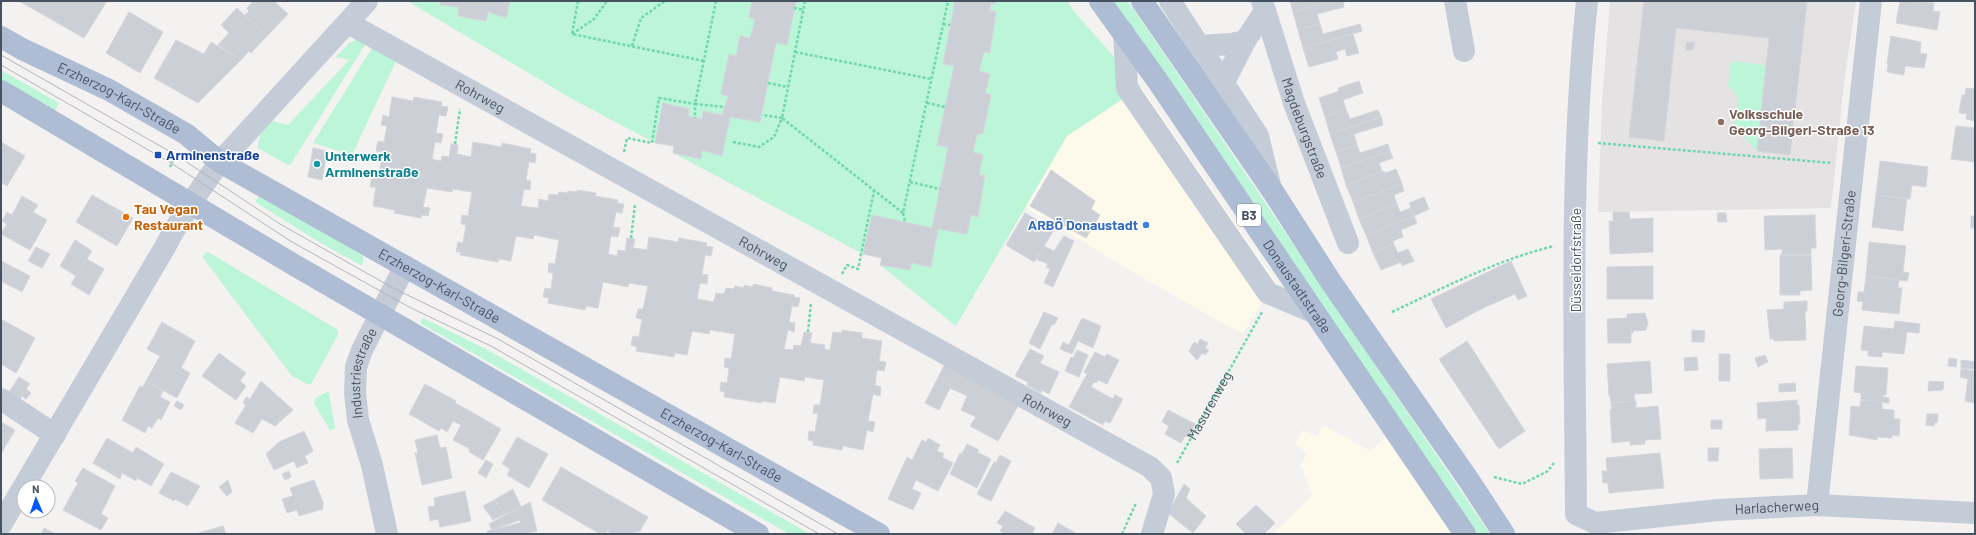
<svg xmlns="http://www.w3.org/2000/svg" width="1976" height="535" font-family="Barlow,sans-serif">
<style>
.commercial{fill:#fefaeb}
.education{fill:#e5e2e3}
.green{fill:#bcf5d8}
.building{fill:#cdcfd7;stroke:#d5d6dd}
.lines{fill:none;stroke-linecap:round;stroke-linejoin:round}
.path{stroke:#70d7af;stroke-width:2.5;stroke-dasharray:3 2;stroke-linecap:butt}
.minor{stroke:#c4ccd7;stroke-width:22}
.major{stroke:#aebdd3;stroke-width:22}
.tram{stroke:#b3b5bc;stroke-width:1}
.education-dot{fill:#8d6e63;stroke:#fff;stroke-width:1.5}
.transit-dot{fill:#1a4fb4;stroke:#fff;stroke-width:1.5}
.culture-dot{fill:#0f9aa8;stroke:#fff;stroke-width:1.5}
.food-dot{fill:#e8710a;stroke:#fff;stroke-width:1.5}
.shop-dot{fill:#3f7fe0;stroke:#fff;stroke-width:1.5}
.labels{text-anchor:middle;stroke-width:3;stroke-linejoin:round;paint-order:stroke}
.shield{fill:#fff;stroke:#7e8690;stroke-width:1}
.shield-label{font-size:13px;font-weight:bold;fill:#475261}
.street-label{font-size:14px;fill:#475261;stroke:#fff}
.education-label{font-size:14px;font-weight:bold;fill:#785e54;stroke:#fff;text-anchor:start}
.transit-label{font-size:14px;font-weight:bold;fill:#164399;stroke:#fff;text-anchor:start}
.culture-label{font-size:14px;font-weight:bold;fill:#0d838f;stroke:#fff;text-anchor:start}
.food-label{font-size:14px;font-weight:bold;fill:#c56008;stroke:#fff;text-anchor:start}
.shop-label{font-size:14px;font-weight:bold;fill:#366cbe;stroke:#fff;text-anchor:end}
</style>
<rect width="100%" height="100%" fill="#f4f1f1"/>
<path class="commercial" d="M1141,87L1281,289L1261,304L1243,333L1224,324L1131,271L1025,207L1067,136Z
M1324,425L1370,451L1386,437L1452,534H1273L1312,495L1301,465L1307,453L1295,444L1303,430L1317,436Z"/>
<path class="education" d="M1610,1H1856L1844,83L1831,208L1598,212L1602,102Z"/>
<path class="green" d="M407,1H441L440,5L459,7L458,16L485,21L488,12L506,18L510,1H752L749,17L755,19L750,38L740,36L736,56L729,54L722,94L728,96L722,115L703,111L702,119L688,116L689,109L663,103L655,143L574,100Z
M796,1H955L943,64L954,66L937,145L948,147L932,228L872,215L863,254L673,153L701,159L702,150L721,155L730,117L760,122L776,43L787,45Z
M995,1H1067L1077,15L1141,87L1067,136L956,326L880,265L910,270L912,263L930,267L938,229L967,234L971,215L978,217L985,176L979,175L983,155L973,152L977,134H983L991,95L985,93L990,74L979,71L984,52L990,53L996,12L990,11L991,4H995Z
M1110,1H1127L1135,11L1490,534H1476Z
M357,39L366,43L291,164L288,165L258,148C258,135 263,129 273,121L288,125L349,60L336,57L348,44Z
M372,48L396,61L352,155L313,143Z
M1731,61L1766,65L1757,151L1734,125L1738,97L1728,85Z
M1,70L59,103L54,113L1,82Z
M259,196L360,253L364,258L362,266L319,242L255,202Z
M208,252L338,330V335L311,384H307L292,376L207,263L203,257L205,253Z
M423,318L486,349L810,534H789L420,323Z
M327,392L329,393L335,428L330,430L314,403L316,398Z"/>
<path class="building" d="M19,1H107L84,38Z
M253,1H274L288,14L267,36L245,15L249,11L247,8Z
M441,1H510L506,18L488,12L486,21L458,16L459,7L440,5Z
M752,1H796L787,45L776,43L760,122L730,117L722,156L702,150L701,159L673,153L674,146L655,143L663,103L689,109L688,116L702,119L703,111L722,115L728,96L721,94L729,54L736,56L740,36L750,38L755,19L749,17Z
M955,1H995V4H991L990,11H996L990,53L984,52L979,71L990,74L985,93L991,95L983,134H977L973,152L983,155L979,175H985L978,217L971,215L967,234L938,229L931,267L912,263L910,270L880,265L882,258L863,254L872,215L932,228L948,147L937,145L954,66L943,64Z
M1290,1H1333L1293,12Z
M1333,1H1343L1344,7L1317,14L1320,24L1298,30L1293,12Z
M1644,1H1807L1790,155L1757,151L1769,38L1676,28L1664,141L1629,137Z
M1900,1L1934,3L1933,11L1940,12L1937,30L1896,23Z
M237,8L267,36L251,53L249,51L241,60L218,45L229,33L221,25Z
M129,12L163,32L140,73L106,53Z
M1320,24L1323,34L1360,24L1362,31L1303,48L1298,30Z
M1353,34L1359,53L1347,56L1345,49L1336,52L1338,59L1309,67L1303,48Z
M1891,36L1921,42L1920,53L1927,54L1924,68L1905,66L1904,75L1887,72L1888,64L1887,63Z
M176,40L204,54L211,42L241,60L198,103L154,78Z
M1686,42H1694V50H1686Z
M1359,81L1363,93L1343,100L1346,109L1325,117L1319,98L1339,91L1338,88Z
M1966,88L1975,89V121L1966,119L1967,114L1959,113L1962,95H1965Z
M392,97L413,101L414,97L442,102L441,106L448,107L446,116L439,115L436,133L443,134L441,143L435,142L432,159L441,161L442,156L449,157L451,144L458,145L457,154L471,157L473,142L502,147V143L531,149L530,153L536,154L535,163L529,162L526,180L531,181L530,190L524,189L521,206L538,208L539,199L548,201L549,194L558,195L559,192L568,193V191L577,192V190L596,193L595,196L618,200L617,203L624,204L622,213L616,212L613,227L620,228L618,237L611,236L608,254L617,256L618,250L625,251L627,238L635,239L633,248L647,250L649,237L678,242L679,238L707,243L706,246L713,247L711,256L705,255L702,274L708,275L707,284L700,283L697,299L714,302L716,293L724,294L726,288L734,289L735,286L744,288V285L753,287V284L772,288V291L794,295V297L800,298L798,307L792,306L789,322L795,323L794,332L788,330L784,349L793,350L794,345L801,346L804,332L812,333L810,343L825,345L824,349L830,350L833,332L842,333V330L862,333V338L882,341L879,361L886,362L884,371L877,370L875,385L881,387L880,396L873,394L868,421L875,422L873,432L867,430L863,450L843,446L842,450L813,445V441L808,440L809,431L815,432L818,414L813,413L814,405H820L824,380L805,377L804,381L780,377L775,403L762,401V403L724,397L725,392L720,391L721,382L727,383L729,368L724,367L725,358L731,359L735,334L710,330L709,334L692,331L687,355L675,353L674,357L636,351L637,347L631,345L633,336L639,337L642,319L636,318L638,309H643L648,286L629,283L628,287L603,282L598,308L586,306L585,310L548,303L549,298L543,297L545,288L551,289L553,273L548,272L549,263L555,264L559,240L534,235L533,239L516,236L511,261L499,259L498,262L460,255L461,252H456L458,242L463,243L466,225L461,224L462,215L468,216L472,192L453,189L452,192L427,188L423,207L430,208L428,216L422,215L421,218L394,213L395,210L373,206L376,187H370L372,176L378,177L383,152L376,151L378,141L384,142L387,126L381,125L383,115L389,117Z
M1346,109L1350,119L1378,110L1381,117L1330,134L1325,117Z
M1381,117L1383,125L1354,134L1357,145L1336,152L1330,134Z
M1956,126L1975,128V162L1951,159Z
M1,142L25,156L7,186L1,182Z
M1388,144L1390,151L1341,168L1336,152L1357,145L1360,153Z
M313,148L327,151L322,180L308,177Z
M1390,151L1393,158L1379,163L1382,172L1346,185L1341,168Z
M1880,161L1928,167L1926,187L1912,185L1910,199L1876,195Z
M1396,169L1402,184L1353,202L1346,185L1384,171L1385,173Z
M1051,170L1095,201L1091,209L1100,215L1086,238L1030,206Z
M1402,184L1404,191L1394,195L1397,204L1359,219L1353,202Z
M92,195L133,218L117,246L76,222Z
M1876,195L1907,198L1903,231L1872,227Z
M22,196L38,205L33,212L47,220L30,250L1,234L7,224L2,221L7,212L12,215Z
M1424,197L1429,209L1414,216L1409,203Z
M1397,204L1400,212L1411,208L1414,216L1366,235L1359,219Z
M1613,212H1629L1630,219L1653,218V252L1610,254L1609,221H1613Z
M1025,213L1054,230L1034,262L1006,245Z
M1717,213H1726L1727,222H1718Z
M1815,215L1816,248H1811V255H1782V249L1765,250L1764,216Z
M1414,216L1417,223L1401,230L1403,237L1393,241L1394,244L1373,253L1366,235Z
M1971,216H1975V228H1971Z
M1064,236L1074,241L1053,287L1044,283L1050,269L1046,267L1048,264L1036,259L1044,246L1054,251Z
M75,240L92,251L76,276L60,266Z
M1869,242L1906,246L1903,272L1909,273L1907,281L1866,276Z
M1394,244L1398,253L1408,249L1414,261L1402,266L1401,262L1381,270L1373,253Z
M36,247L50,254L42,268L28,261Z
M1780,255H1811L1812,290L1800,291V295H1780Z
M87,259L104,269L89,295L71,284Z
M1,261L30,276L22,292L1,281Z
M1511,261L1527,296L1518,300L1515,294L1483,308L1446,328L1431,299Z
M1653,266V299H1607V267Z
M1866,276L1899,280L1898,288H1902L1899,314L1862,310L1863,302L1857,301L1858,292H1864Z
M1807,301V311H1805L1806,340L1774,341V339H1770L1767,310L1784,309V302Z
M1044,312L1058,318L1054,325L1052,324L1040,349L1029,343Z
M1645,313L1648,323L1646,330L1633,331V333H1631V343H1608L1607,319L1627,318V314Z
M1082,318L1101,326L1093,348L1078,341L1072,354L1060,349L1063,342L1069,345Z
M1,319L35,338L16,373L1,364Z
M1895,321L1920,324L1919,333L1907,332L1904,354L1882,352V357L1868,356V351L1861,350L1864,326L1894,329Z
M162,322L195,341L181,368L190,373L177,398L146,381L160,356L147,349Z
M1692,330L1705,331L1704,342H1692Z
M1200,339L1208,343L1205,348L1209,350L1205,355L1202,353L1197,360L1189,351L1194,342L1198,344Z
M1467,341L1525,431L1499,449L1439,359Z
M1030,349L1044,356L1040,363L1059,372L1049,394L1042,390L1041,393L1027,385L1028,382L1015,376Z
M1077,350L1088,355L1079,377L1065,371L1071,357L1073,358Z
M1095,352L1105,357L1107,354L1119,360L1107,384L1098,380L1096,383L1094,382L1091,387L1113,399L1115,395L1123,399L1110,423L1105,421L1103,425L1069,407L1087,374L1084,372Z
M219,353L246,373L240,381L246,386L236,400L202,376Z
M1719,354H1730V381H1719Z
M1765,355L1768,362L1758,367L1755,358Z
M1697,357L1698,370L1685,371L1684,358Z
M1949,358L1957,359L1956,367L1948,366Z
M1961,360L1975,362V369L1961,368Z
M1650,361L1652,393L1634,394L1635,401L1611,403L1610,396H1609L1607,364Z
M945,364L1018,406L998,441L970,426L976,417L961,410L967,396L950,388L939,410L925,403Z
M1856,366L1888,368L1886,395H1883V397L1889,398V403L1861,400V393L1854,392Z
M1961,369L1975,371V403L1965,401L1968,379L1960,377Z
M19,377L30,384L26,389L31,393L26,399L22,396L20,399L9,392Z
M146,381L163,391L160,397L170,402L161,420L158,418L152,428L148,426L145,433L122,420L140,386L143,387Z
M261,381L293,410L275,426L262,419L253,433L235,423L246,405L243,403L246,397L250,399Z
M1929,381L1944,382L1943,390L1928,391Z
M1795,383L1796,391L1779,392V384Z
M425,384L456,401L455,403L461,406L447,432L441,428L439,431L409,414Z
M1797,400V405H1799L1800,424H1798V430L1766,431V418L1758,419L1757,403Z
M1861,400L1882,402V409L1894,410V419H1900L1899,436L1892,435V438L1877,437V440L1849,435L1851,406L1860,407Z
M177,401L184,405L181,410L174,406Z
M1636,401V408L1658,406L1661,439L1645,440V444L1630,445V441L1612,443L1610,410H1612L1611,403Z
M461,406L501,429L483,460L469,452L470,449L453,440L461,425L453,421Z
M1168,410L1195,424L1188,437L1185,436L1181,443L1165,434L1169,426L1162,422Z
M1927,414H1938L1937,423L1935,422L1934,426L1926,425Z
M1711,420H1722V429H1711Z
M1,422L15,430L1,454Z
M304,431L313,451L305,456L308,463L297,468L294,461L274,470L266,454L279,442Z
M437,435L440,448L446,447L452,478L422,485L415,453H418L415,440Z
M517,437L548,454L529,488L507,475L510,469L502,464Z
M107,438L133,453L136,447L164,464L151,486L137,478L136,481L122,473L120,479L93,463Z
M928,438L940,445L937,451L944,454L942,457L953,463L938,491L916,480L912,489L921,493L913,510L888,499L907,457L912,460L922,440L926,442Z
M967,444L979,450L977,452L991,459L977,488L950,474L960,453L962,454Z
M1708,448H1719L1718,461H1708Z
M1792,448L1793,478L1760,479L1759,449Z
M1660,453L1664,488L1609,493L1608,483H1603L1602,471H1607L1606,458Z
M1000,455L1011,461L991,501L977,494L994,462L996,463Z
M486,460L493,464L486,478L478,473Z
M561,467L648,517L640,531L629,534H612L607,531L606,534H600L542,500Z
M83,468L115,486L101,514L108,518L101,530L63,510L78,483L75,481Z
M289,471L291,477L285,480L282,474Z
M171,472L200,486L188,506L175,499L174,501L159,493Z
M228,480L232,492L227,496L219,487Z
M314,480L323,502V509L299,516L297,510L287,513L282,499L293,496L290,488Z
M1184,484L1190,489L1186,498L1206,516L1193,533L1168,513Z
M513,489L521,507L505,514L494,500Z
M465,491L471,521L440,527L438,519L430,521L428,507L435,506L434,498Z
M494,500L505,514L493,520L483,506Z
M530,502L537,531L524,534H487V531L520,523V520L492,530L489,524Z
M1256,505L1275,523L1264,534H1246L1236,524Z
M1005,511L1035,528L1032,534H1005L1000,531L1003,526L997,523Z
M1058,523L1077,534H1052Z
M223,526L226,534H195Z
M44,528L55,534H41Z"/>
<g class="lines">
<g class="path">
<path d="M578,1L572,34L704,61"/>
<path d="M716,1L695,104L724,107"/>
<path d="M805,1L782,118L903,213L948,1"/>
<path d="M794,8L804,10"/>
<path d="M943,24L950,25"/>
<path d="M572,34L594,19L607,1"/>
<path d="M632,46L641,18L665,1"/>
<path d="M795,52L931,79"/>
<path d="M768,83L788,87"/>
<path d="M927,103L945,107"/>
<path d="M733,142L759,147L774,137L782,118L762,115"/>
<path d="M1598,143L1832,163"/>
<path d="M455,144L460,109"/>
<path d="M624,152L627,138L652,143L659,98L695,104V118"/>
<path d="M170,167L176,154"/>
<path d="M910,182L940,189"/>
<path d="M903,213L905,222"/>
<path d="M631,238L635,205"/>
<path d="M842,274L847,265L858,269L874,191"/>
<path d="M1392,312C1445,287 1497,260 1554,246"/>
<path d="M808,332L811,303"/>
<path id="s1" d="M1177,463L1262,312"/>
<path d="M1494,477L1522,484L1548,471L1554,463"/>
<path d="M1122,534L1136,503"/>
</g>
<g class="minor">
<path d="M1170,1L1258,136L1271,189"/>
<path id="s2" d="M1262,1L1294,103L1348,243"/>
<path d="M1455,1L1464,51"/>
<path id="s3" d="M1587,1C1569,171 1575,343 1576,514L1595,523L1718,510L1817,505L1975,513"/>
<path id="s4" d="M348,23L1150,467L1161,478L1164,494L1152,534"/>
<path d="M1124,33L1127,88L1268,293L1315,313"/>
<path d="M1200,46L1231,44L1245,41"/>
<path d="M1224,82L1245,41L1265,11"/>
<path d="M1,399L55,435"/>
<path id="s5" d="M1817,505L1871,1"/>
<path d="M1,525L165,247C181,216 200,189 220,162L367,1"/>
<path id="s6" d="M387,534L372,465L358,420L355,393L356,367L362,350L405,266"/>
</g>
<g class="major">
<path id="s7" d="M1100,1L1157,80L1465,534"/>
<path d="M1142,1L1272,190L1331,282L1468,479L1504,534"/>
<path id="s8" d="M1,37L22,49L109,90L186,134L220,162L879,534"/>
<path d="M1,91L296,266L758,534"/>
</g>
<path class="tram" d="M1,55L176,155L280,224L393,288L498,339L838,534
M1,65L171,163L292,242L411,308L491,346L819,534"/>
</g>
<circle class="education-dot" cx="1721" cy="122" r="4"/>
<rect class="transit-dot" x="154" y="151" width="8" height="8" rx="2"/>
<circle class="culture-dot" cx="317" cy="164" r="4"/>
<circle class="food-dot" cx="126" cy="217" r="4"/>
<circle class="shop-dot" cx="1146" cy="225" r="4"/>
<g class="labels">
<rect class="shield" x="1237" y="204" width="24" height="22" rx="3"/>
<g class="shield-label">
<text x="1249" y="220">B3</text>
</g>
<g class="street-label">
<text dy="5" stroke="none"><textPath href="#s4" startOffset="151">Rohrweg</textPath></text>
<text dy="5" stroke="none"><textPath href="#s8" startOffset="133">Erzherzog-Karl-Straße</textPath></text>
<text dy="5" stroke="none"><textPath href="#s2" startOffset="134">Magdeburgstraße</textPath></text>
<text dy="5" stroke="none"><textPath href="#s4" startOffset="475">Rohrweg</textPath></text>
<text dy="5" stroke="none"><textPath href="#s5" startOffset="253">Georg-Bilgeri-Straße</textPath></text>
<text transform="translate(1576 260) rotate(-90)" y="5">Düsseldorfstraße</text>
<text dy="5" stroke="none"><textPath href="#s8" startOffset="505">Erzherzog-Karl-Straße</textPath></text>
<text dy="5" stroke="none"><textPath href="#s7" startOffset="347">Donaustadtstraße</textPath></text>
<text dy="5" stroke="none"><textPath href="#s6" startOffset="166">Industriestraße</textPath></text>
<text dy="5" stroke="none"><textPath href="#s1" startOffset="66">Masurenweg</textPath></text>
<text dy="5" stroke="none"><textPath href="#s4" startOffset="799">Rohrweg</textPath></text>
<text dy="5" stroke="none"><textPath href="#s8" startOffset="829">Erzherzog-Karl-Straße</textPath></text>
<text dy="5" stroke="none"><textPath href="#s3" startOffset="717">Harlacherweg</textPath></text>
</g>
<g class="education-label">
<text x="1729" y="119">Volksschule<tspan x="1729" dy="16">Georg-Bilgeri-Straße 13</tspan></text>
</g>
<g class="transit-label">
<text x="166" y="160">Arminenstraße</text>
</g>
<g class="culture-label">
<text x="325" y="161">Unterwerk<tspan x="325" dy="16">Arminenstraße</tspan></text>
</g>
<g class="food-label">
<text x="134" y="214">Tau Vegan<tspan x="134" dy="16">Restaurant</tspan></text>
</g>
<g class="shop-label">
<text x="1138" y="230">ARBÖ Donaustadt</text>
</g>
</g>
<rect width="1976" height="535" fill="none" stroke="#475261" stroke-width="4"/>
<g transform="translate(36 499) rotate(358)"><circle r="19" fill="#ffffff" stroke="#b5bac0"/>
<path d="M0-3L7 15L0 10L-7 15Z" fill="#0457fb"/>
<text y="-6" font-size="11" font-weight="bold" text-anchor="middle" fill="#475261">N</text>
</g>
</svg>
